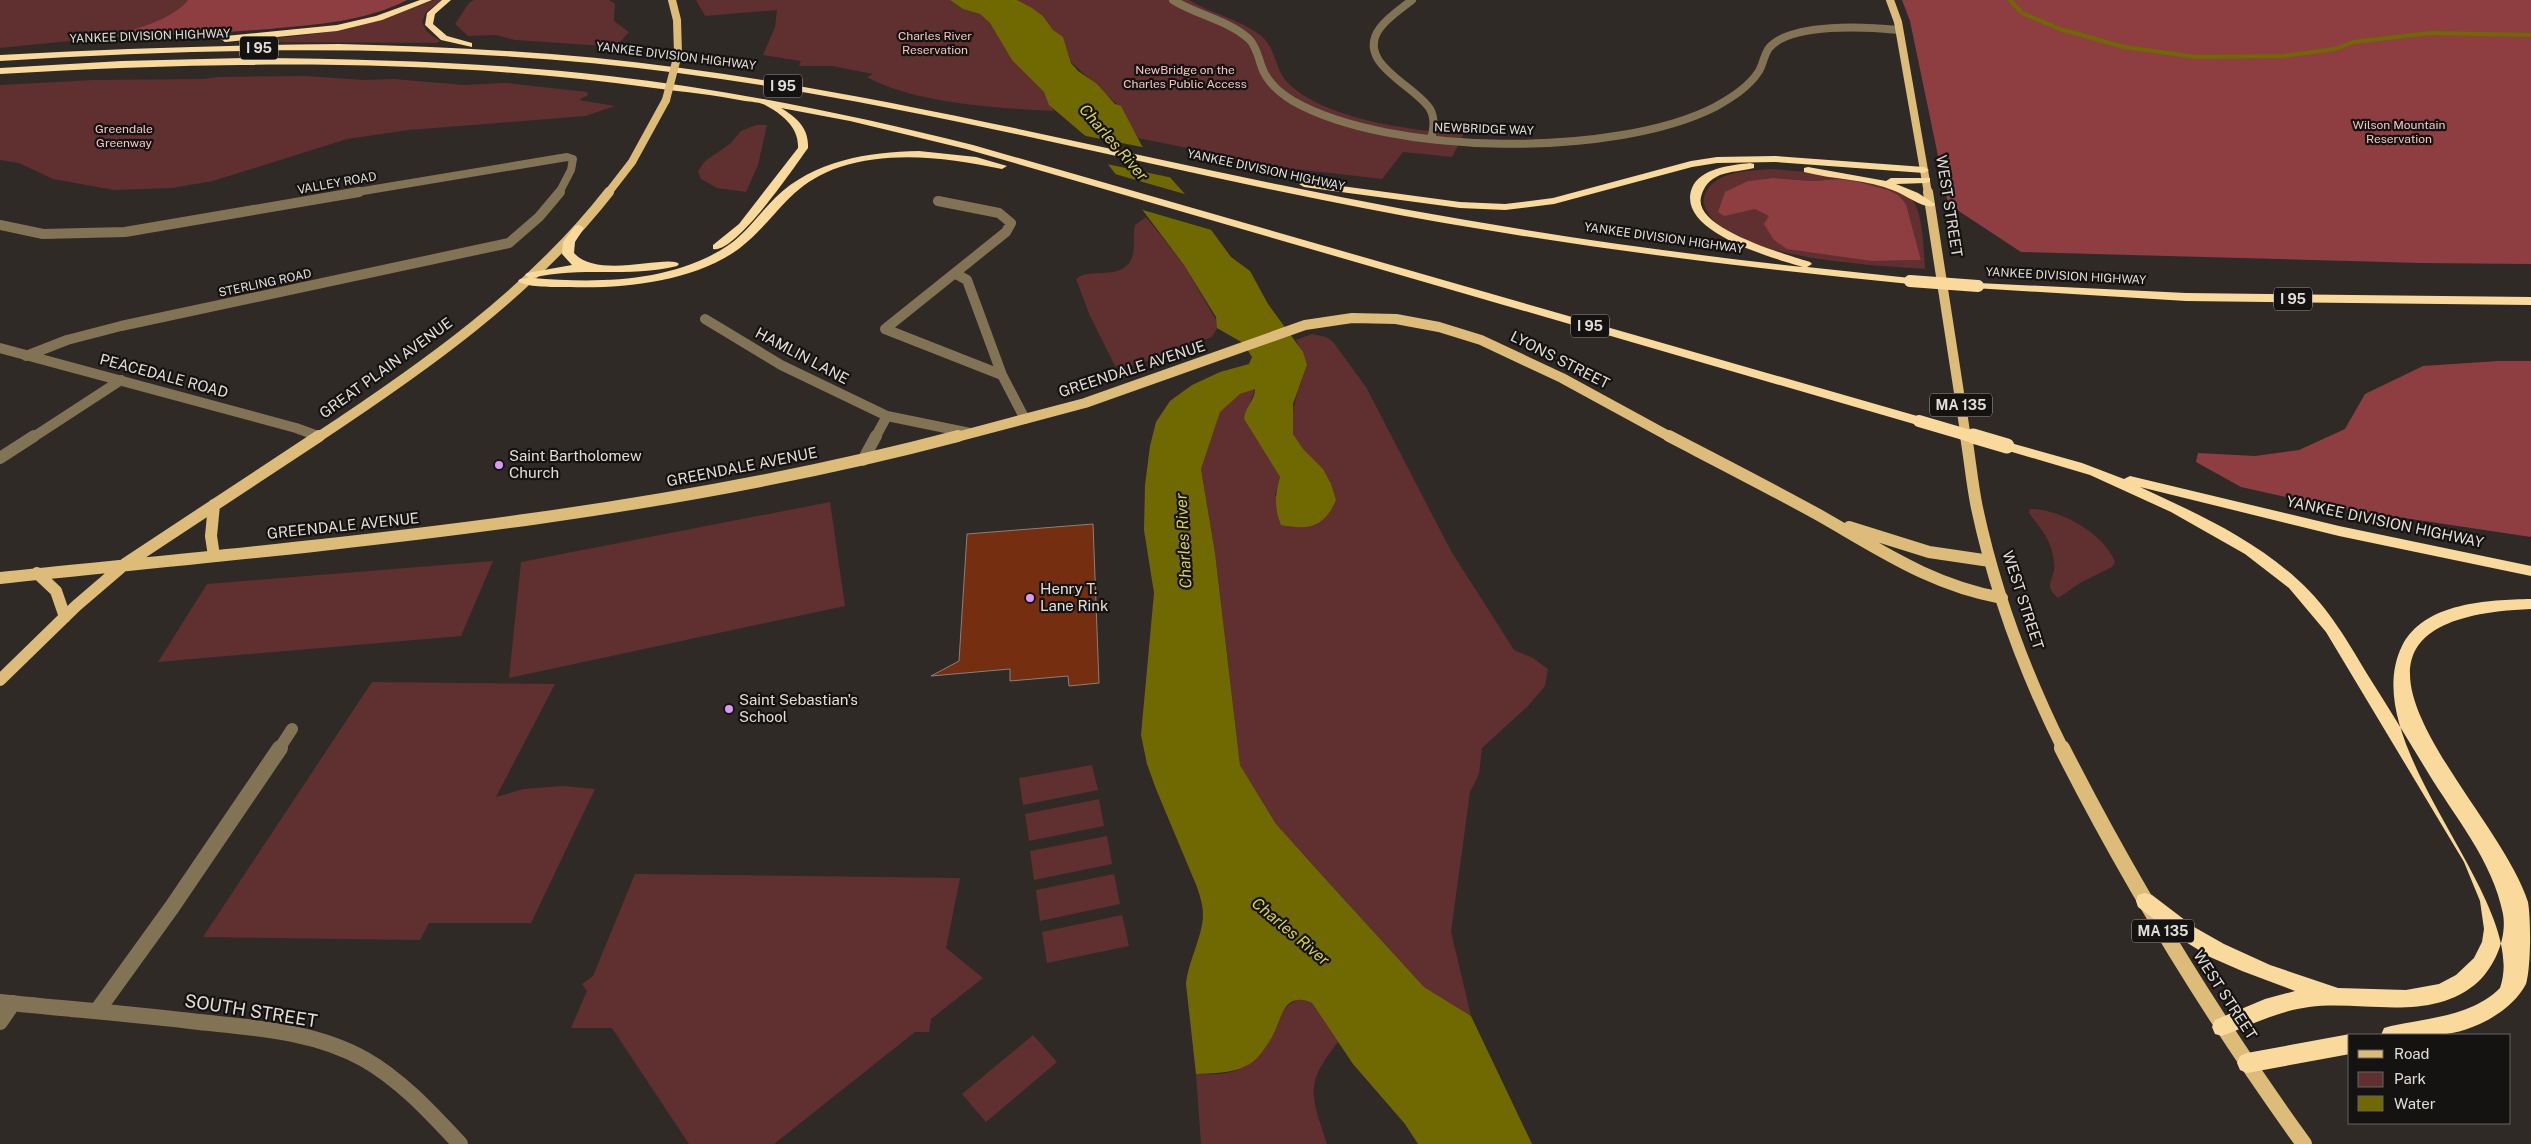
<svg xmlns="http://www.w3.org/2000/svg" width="2531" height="1144" font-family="'Public Sans',sans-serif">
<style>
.green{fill:#602f30;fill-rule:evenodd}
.forest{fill:#8e3e41}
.water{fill:#706901}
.pier{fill:#2f2a26}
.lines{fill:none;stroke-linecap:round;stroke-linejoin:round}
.stream{stroke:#706901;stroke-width:4}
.building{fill:#752e0f;stroke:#88817e}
.minor-far3{stroke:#837355;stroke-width:8}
.minor-far2{stroke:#837355;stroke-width:10}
.minor-far1{stroke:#837355;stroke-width:12}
.minor{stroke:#837355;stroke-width:16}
.major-far3{stroke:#ddbc7a;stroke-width:8}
.major-far2{stroke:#ddbc7a;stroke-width:10}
.major-far1{stroke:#ddbc7a;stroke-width:12}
.major{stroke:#ddbc7a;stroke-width:16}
.highway{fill:#fada9c;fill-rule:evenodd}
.major-bridge{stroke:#ddbc7a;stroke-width:8}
.highway-bridge-far1{stroke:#fada9c;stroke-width:12}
.highway-bridge{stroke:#fada9c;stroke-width:15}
.poi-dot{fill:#db99f5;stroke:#151311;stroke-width:2}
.labels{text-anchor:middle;stroke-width:4.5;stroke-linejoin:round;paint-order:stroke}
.far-street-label{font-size:12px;fill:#e1ddda;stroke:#151311}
.far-park-label{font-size:12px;fill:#f4c4c3;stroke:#151311}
.shield{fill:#151311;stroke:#a4a09e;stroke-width:1}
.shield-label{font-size:14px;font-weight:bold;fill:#e1ddda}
.street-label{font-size:15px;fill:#e1ddda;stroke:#151311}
.poi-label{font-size:15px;fill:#e1ddda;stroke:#151311;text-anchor:start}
.water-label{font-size:16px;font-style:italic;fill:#d9d05c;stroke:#151311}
.near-street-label{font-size:18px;fill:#e1ddda;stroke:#151311}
</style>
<rect width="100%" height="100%" fill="#2f2a26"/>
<path class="green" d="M0,0H396L129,31L109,37L0,48Z
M435,0H442L426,12L422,22L427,32L440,41L437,43L238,42L240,40C275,38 312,36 347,28C377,21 405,10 435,0Z
M474,0H609L615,4L614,21L629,32L619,43L604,46L515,40L496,35L468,36L455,24L469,3Z
M696,0H950L963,9L980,14L990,23L1012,59L1044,92L1054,111C999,108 916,104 867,77L873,74L832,66H801L799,65L801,61L763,55L775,27L777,10L705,16Z
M1017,0H1189C1212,14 1239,19 1260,35C1277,48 1274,69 1288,83C1325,120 1415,131 1464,134L1452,157L1403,152L1382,179L1286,168L1138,138L1119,106L1071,62L1062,37L1053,30L1043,16Z
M305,76L364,80L393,79L464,85L506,83L587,92L588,95L579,100L615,106L585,116L409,130L347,139L213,181L172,188L114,190L53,179L19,163L0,160V85L93,80L204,79L218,77Z
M756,125H767L758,165L746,192L717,188L701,179L698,171L705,161L730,144L741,131Z
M1772,169C1800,171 1897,179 1913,201C1923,214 1924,252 1925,269C1873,265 1743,260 1710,216C1705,208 1701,201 1706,192C1718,170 1750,171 1772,169ZM1773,178L1813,181L1838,179L1888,190L1906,204L1921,260L1872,261L1755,209L1748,181Z
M1146,217L1184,265L1219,325L1212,337L1136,365L1115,366L1090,316L1076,279C1089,267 1120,281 1131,260C1136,250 1132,235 1135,225Z
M1312,334L1326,337L1333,342L1366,387L1451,551L1514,650L1533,658L1548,669L1545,686L1528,706L1482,748L1479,774L1470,792L1451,932L1471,1016L1424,987L1329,883L1276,824L1240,765L1215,553L1201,469L1220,411L1240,394L1255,389L1244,419L1280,477L1275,496L1323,469C1313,460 1296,447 1293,433C1289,410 1300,387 1307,365L1296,340Z
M830,502L845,606L509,678L521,562Z
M2030,509C2059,508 2105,534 2115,562L2112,567L2080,583L2058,598C2045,587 2051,584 2054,570C2055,565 2053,556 2052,551C2048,536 2038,525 2029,513Z
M493,561L461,636L158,662L207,584Z
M372,682L555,684L496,797L524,789L563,786L595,789L531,923H429L420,940L203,937Z
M1092,765L1098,790L1023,805L1019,778Z
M1099,799L1104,826L1029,841L1025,814Z
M1107,836L1112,864L1034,880L1030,851Z
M635,874L960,878L946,948L983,978L931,1019L929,1032H915L774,1144H689L612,1028H571L587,991L582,984L593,976Z
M1114,874L1120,904L1040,921L1036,890Z
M1122,915L1129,946L1047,963L1042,932Z
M1299,999L1312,1003L1338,1042C1304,1085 1311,1095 1327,1144H1201L1196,1074C1207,1074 1220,1075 1231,1072C1278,1059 1268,1010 1299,999Z
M1033,1035L1057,1062L986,1122L962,1094Z"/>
<path class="forest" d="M188,0H407C364,22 318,24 270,29C216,33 163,36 109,37C132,30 173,20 188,0Z
M1902,0H2531V264L2421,263L2021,252L1948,204L1910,21Z
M1773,178L1813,181L1838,179L1858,182L1888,190L1898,195L1906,204L1921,260L1872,261L1787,249L1774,240L1764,224L1769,216L1755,209L1724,216L1718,212L1725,192L1748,181Z
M2498,361H2531V537L2331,507L2241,487L2196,462L2198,453L2255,456L2299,450L2345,429L2365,394L2423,366Z"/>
<path class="water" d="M950,0H1017L1032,8L1043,16L1053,30L1063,37L1071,63L1078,71L1097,84L1115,104L1121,106L1142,146L1184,193L1231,257L1250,271L1268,304L1303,352L1307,365L1293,404V434L1303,449L1323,469L1331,484L1336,500C1324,528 1309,530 1281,525C1274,507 1275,495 1280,477L1244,419C1245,407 1255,400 1255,389L1240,394L1220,412L1201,469L1215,553L1240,765L1276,824L1329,883L1424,987L1471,1016L1532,1144H1418L1405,1124L1353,1064L1312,1003C1283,990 1282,1019 1272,1037C1268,1044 1261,1054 1256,1059C1240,1074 1216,1073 1196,1074L1186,984C1188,962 1203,935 1203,915C1203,905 1200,896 1197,887L1156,789L1147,764L1141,735L1154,593L1144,530L1145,485L1150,446L1156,422L1170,401L1192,385L1220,372L1249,364L1252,357L1243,343L1217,328L1216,317L1184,265L1089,139L1049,105L1044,92L1012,60L990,23L980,14L963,9Z"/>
<path class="pier" d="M1081,135L1147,148L1163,163L1173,178L1102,163Z
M1108,172L1188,195L1215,231L1136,208Z"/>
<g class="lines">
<path class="stream" d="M2010,0L2022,13L2060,29L2124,47L2197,57L2283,56L2335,49L2353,42L2431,33L2531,35"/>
</g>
<path class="building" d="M1093,524L1099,683L1069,686L1068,676L1010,681V669L931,676L959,661L967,534Z"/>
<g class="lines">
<path class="minor-far3" d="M1173,0C1197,15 1228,20 1249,39C1256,46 1258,56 1261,65C1266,81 1278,92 1293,101C1390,156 1615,158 1715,107C1731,98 1749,87 1759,71C1763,64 1764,55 1769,48C1791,22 1868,27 1899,30
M1412,0C1401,9 1388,17 1380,28C1354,63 1415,85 1430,109C1435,118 1434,129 1431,139
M351,193L567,157L573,159L571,170L559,193"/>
<path class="minor-far2" d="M938,201L999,213L1011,223L1006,232L885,329L1002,375
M0,225L43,234L125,232L359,192
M956,274L967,280L1002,375L1025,419
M705,319L781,365L887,416L970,433
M0,348L296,428L318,436
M26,356L67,340L121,326L509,243L539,217L560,192
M32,438L121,380
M875,438L887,416"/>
<path class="minor-far1" d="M0,458L34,436
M863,460L876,436
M279,749L292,729"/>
<path class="minor" d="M0,1002C66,1009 133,1014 199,1022C255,1028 314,1031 364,1059C401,1080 431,1113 460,1144
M97,1011L172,907L280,748
M0,1022L13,1003"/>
<path class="major-far3" d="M672,0L677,20L678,54
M1890,0L1898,22L1928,193
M608,193L632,162L666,100"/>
<path class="major-far2" d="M1928,192L1966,438
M317,438C423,368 530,293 609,192
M953,438L1085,403L1305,325L1352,318L1396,319L1439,327L1481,340L1562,378L1672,438"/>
<path class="major-far1" d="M1669,436C1719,462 1768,487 1817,514C1879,549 1930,585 2002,598
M1966,436C1970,460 1972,484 1977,508C1995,592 2025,673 2063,749
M214,505L211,536L214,556
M1849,527L1929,552L1990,561
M37,573L56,591L65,617
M0,578C321,545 645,519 958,436
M0,680L76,606L125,564L319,436"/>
<path class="major" d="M2062,748C2132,886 2213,1018 2304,1144"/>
<path class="highway" d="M420,0H432L382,20L337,31L225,42L221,39L225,36L337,25L376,16Z
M442,0H451L435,14L433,24L447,36L472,43V47L441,40L425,25L427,13Z
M339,44C453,47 567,52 681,68C883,95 1081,144 1281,185C1453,221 1628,248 1803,267C1773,258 1675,232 1692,188C1700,168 1732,165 1750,163L1754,164V168C1742,171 1731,171 1720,175C1709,180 1704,186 1701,197C1693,229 1788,255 1810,262L1812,264L1807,267L1910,278L1916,281L1910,284C1727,266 1544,243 1363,208C1134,164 909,103 678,73C453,43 226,47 0,61V55C113,49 226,45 339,44Z
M244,58C366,59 488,62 609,76C732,90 853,115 973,145L1924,418L1926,421L1919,425L1914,424L966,149L850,121L781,108C797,118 809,128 808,148C795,166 735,255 713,249V245L739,224L798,148C799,127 782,114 765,105C760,102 751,102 745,101C715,95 685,92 654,88C437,58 218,61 0,74V68L122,61Z
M919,151L976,157L1007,166L1002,169C949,158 893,150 840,167C792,183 781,212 747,242C704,281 625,289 570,287C559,287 525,288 518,281L520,279L529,278L525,275L527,273L572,265L562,254L563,242L575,226L579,225L584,228L575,242L574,253C598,280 669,254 679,264L677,266C629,278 580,266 532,278C595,283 665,283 721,250C744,237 757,216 775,198C814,160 868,152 919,151Z
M1775,156L1924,167L1929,170L1924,173L1775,162L1717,163L1692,167L1554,204L1505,210L1460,208L1304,187L1299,184L1304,181L1460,202L1505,204L1553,198L1691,161L1717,157Z
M1808,167L1886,181L1891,178H1930V182L1926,183L1896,184L1918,193L1935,204L1934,206C1923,209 1906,195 1895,191C1866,179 1835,180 1804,172V168Z
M1978,283L2186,293L2531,297V305L2186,301L1974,288V284Z
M2007,442L2082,463L2124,479L2130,476L2339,526L2531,566V576L2339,536L2140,487C2196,513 2252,538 2298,580C2329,608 2348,642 2369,677C2389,708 2408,740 2427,771C2454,816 2493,861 2503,914C2507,937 2496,964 2479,981C2432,1024 2365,1000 2309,1007C2278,1011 2251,1025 2222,1036L2215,1034L2212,1027L2215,1020L2265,999L2295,991L2242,971L2210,957L2181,939L2138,907L2136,901L2138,895L2145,893L2152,895L2194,927L2224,944L2270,965L2338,988L2406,990L2439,984L2456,975L2474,958L2482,942L2484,929L2480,901L2464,862L2326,632L2289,588L2245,554L2171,512L2090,475L2002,449L2000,446L2002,443Z
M2531,599V609C2278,619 2495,798 2528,902C2531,920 2531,967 2526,984C2511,1013 2470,1033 2438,1035C2419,1037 2400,1035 2381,1035L2384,1028L2391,1026C2428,1018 2472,1016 2500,988C2531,901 2353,746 2402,646C2424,602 2489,600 2531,599Z
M2350,1034L2352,1035H2350V1054L2247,1073L2240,1070L2237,1063L2240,1056L2247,1053Z"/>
<path class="major-bridge" d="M666,100L678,54"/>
<path class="highway-bridge-far1" d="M1910,281L1978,286
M1919,421L1977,438"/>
<path class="highway-bridge" d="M1973,436L2007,446"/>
</g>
<g class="poi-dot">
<circle cx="499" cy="465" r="5"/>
<circle cx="1030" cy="598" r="5"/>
<circle cx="729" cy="709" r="5"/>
</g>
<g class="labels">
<g class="far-street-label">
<text transform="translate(150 36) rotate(-2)" y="4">YANKEE DIVISION HIGHWAY</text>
<text transform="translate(676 56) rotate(7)" y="4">YANKEE DIVISION HIGHWAY</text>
<text transform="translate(1484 129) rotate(2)" y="4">NEWBRIDGE WAY</text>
<text transform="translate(1266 170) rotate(12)" y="4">YANKEE DIVISION HIGHWAY</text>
<text transform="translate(337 183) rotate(-10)" y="4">VALLEY ROAD</text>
<text transform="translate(1664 238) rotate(8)" y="4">YANKEE DIVISION HIGHWAY</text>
<text transform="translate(2066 276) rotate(3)" y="4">YANKEE DIVISION HIGHWAY</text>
<text transform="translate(265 283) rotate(-12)" y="4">STERLING ROAD</text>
</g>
<g class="far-park-label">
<text x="935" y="40">Charles River<tspan x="935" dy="14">Reservation</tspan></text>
<text x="1185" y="74">NewBridge on the<tspan x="1185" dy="14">Charles Public Access</tspan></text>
<text x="2399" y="129">Wilson Mountain<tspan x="2399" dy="14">Reservation</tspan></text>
<text x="124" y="133">Greendale<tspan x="124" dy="14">Greenway</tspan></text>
</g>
<g class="shield">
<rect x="240" y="36.5" width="38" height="23" rx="4"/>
<rect x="764" y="74.5" width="38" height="23" rx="4"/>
<rect x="2274" y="287.5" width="38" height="23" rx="4"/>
<rect x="1571" y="314.5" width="38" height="23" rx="4"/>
<rect x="1930" y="393.5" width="62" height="23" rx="4"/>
<rect x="2132" y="919.5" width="62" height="23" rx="4"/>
</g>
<g class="shield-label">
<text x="259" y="53">I 95</text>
<text x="783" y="91">I 95</text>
<text x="2293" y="304">I 95</text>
<text x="1590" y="331">I 95</text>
<text x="1961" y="410">MA 135</text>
<text x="2163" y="936">MA 135</text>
</g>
<g class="street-label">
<text transform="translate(1949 206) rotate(81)" y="5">WEST STREET</text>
<text transform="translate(802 356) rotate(28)" y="5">HAMLIN LANE</text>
<text transform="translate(1560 360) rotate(27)" y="5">LYONS STREET</text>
<text transform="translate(386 368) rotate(-36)" y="5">GREAT PLAIN AVENUE</text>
<text transform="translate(1132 369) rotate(-18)" y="5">GREENDALE AVENUE</text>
<text transform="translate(164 376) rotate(15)" y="5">PEACEDALE ROAD</text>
<text transform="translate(742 467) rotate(-11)" y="5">GREENDALE AVENUE</text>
<text transform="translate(2385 522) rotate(12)" y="5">YANKEE DIVISION HIGHWAY</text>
<text transform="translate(343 526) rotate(-6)" y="5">GREENDALE AVENUE</text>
<text transform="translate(2023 600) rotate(72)" y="5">WEST STREET</text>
<text transform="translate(2225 995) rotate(57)" y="5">WEST STREET</text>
</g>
<g class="poi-label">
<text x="509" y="461">Saint Bartholomew<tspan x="509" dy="17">Church</tspan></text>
<text x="1040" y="594">Henry T.<tspan x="1040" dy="17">Lane Rink</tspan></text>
<text x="739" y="705">Saint Sebastian's<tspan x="739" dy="17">School</tspan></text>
</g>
<g class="water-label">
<text transform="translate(1114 142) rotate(49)" y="6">Charles River</text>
<text transform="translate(1183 541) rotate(-93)" y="6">Charles River</text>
<text transform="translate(1291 931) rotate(40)" y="6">Charles River</text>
</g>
<g class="near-street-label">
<text transform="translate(251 1011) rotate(9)" y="6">SOUTH STREET</text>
</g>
</g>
<rect x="2348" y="1034" width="162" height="90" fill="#151311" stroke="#676461"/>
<rect x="2358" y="1050" width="25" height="8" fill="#ddbc7a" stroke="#676461"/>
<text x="2394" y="1059" font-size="15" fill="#e1ddda">Road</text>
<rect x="2358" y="1072" width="25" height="15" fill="#602f30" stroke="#676461"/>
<text x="2394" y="1084" font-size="15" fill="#e1ddda">Park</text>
<rect x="2358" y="1096" width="25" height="15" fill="#706901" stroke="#676461"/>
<text x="2394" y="1109" font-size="15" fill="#e1ddda">Water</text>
</svg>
